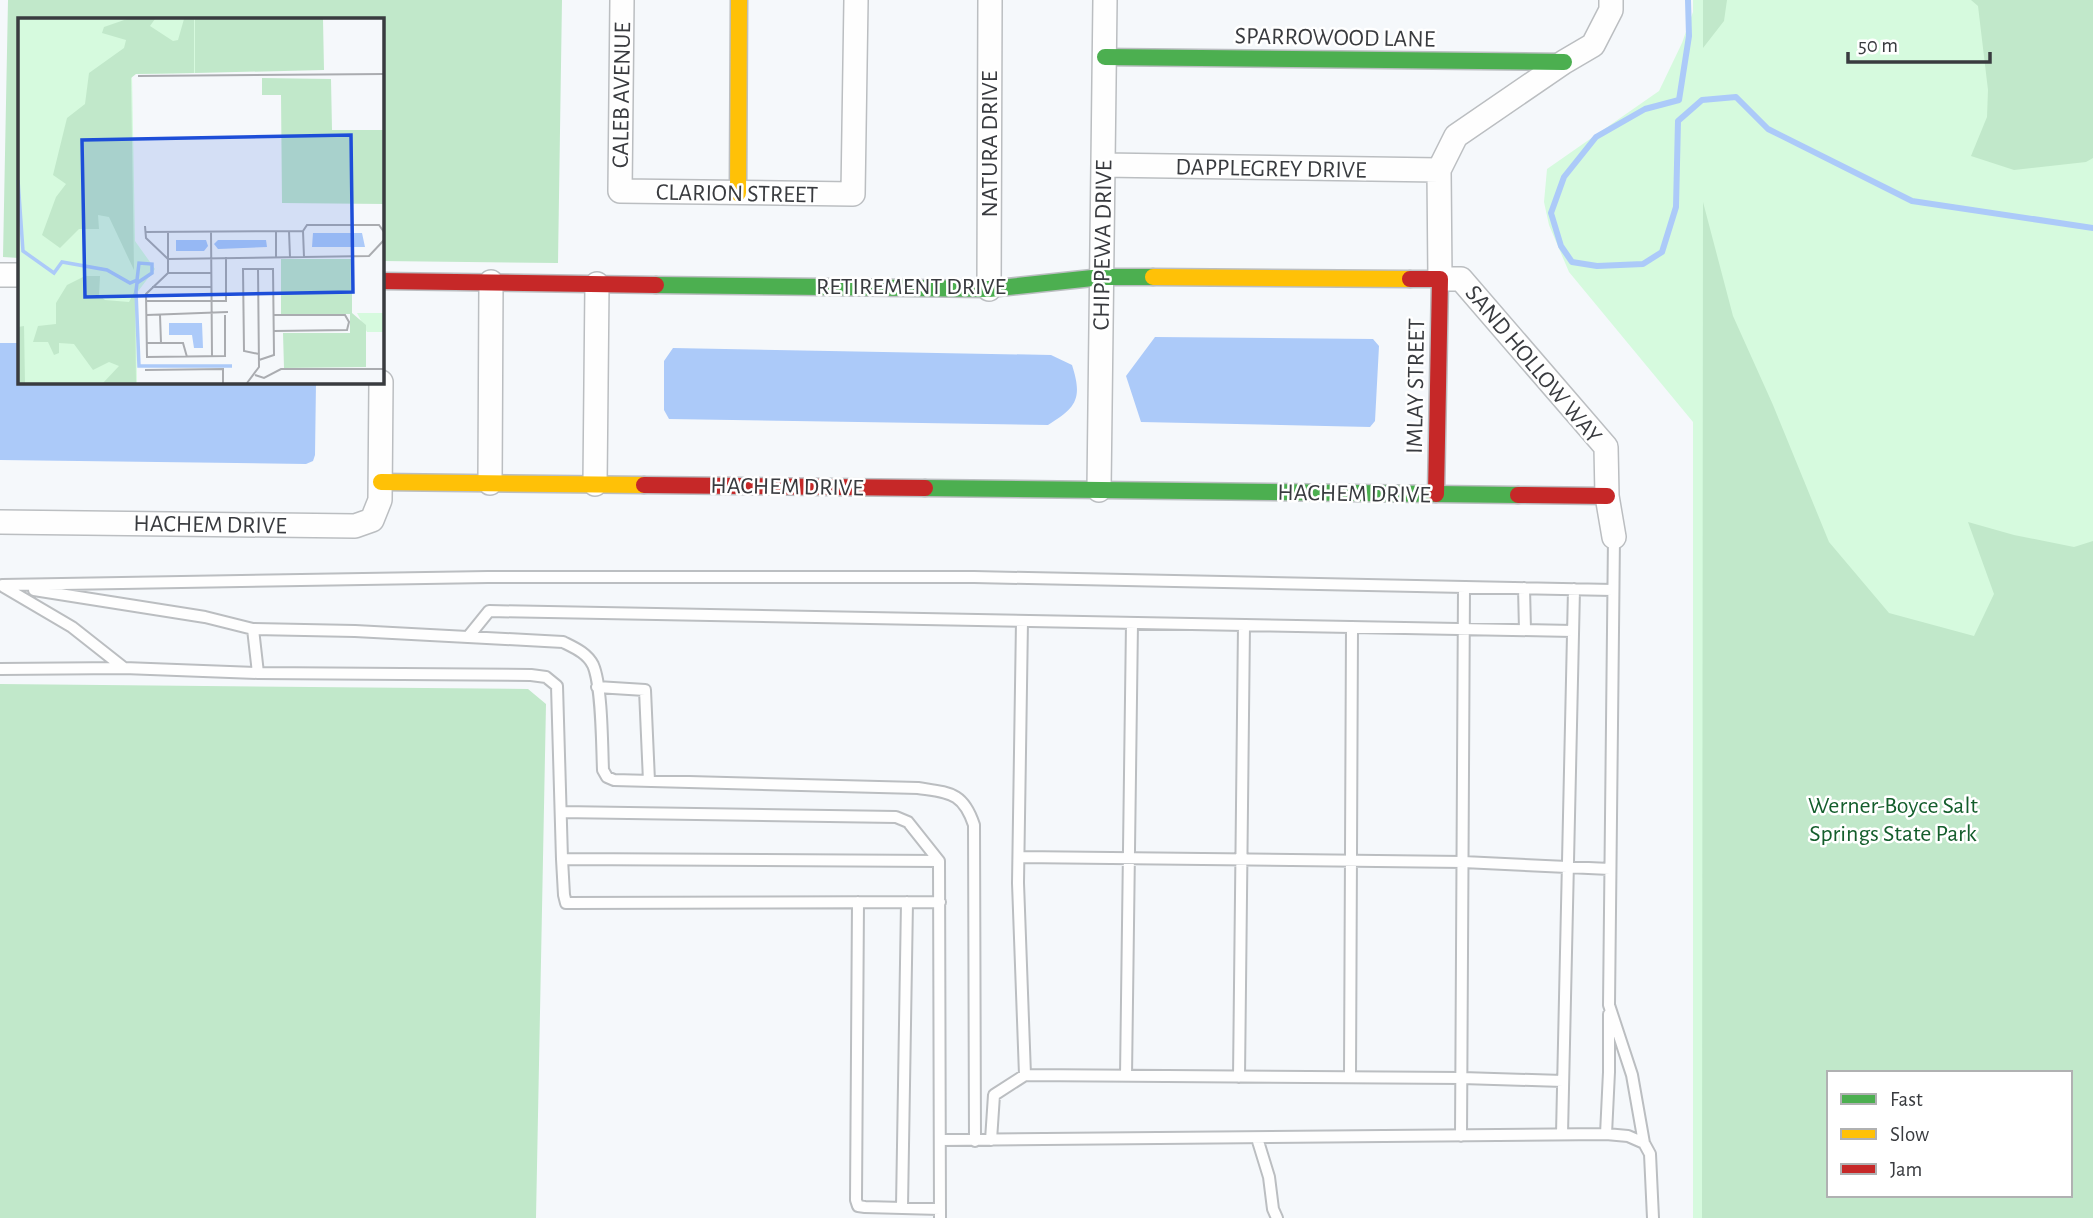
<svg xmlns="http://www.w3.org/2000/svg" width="2093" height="1218" font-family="'Alegreya Sans',sans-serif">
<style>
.green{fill:#d6fade;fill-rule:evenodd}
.forest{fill:#c1e8ca;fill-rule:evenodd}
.water{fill:#accaf9}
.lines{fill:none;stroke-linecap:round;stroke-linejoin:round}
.stream{stroke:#accaf9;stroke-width:6}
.lane-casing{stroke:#bbbec1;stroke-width:14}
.street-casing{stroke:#bbbec1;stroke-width:26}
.fast-casing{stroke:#bbbec1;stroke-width:19}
.slow-casing{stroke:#bbbec1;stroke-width:19}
.jam-casing{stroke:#bbbec1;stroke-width:19}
.lane{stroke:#fefefe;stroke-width:10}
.street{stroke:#fefefe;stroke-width:23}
.fast{stroke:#4caf50;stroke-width:16}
.slow{stroke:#ffc107;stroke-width:16}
.jam{stroke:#c62828;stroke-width:16}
.labels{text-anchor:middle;stroke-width:5;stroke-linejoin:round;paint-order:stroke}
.street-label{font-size:24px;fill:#393b3f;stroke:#fff}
.park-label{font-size:24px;fill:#145e2c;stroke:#fff}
.inset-river{fill:none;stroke:#accaf9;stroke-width:3.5}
.inset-road{fill:none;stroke:#aaacb0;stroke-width:2}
.view{fill:#1d4ed8;fill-opacity:0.15;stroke:#1d4ed8;stroke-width:3.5}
.inset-edge{fill:none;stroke:#393b3f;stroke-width:3.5}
</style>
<rect width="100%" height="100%" fill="#f5f8fb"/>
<path class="green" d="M1693,0H2093V1218H1693V422L1569,272L1549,225L1544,202L1547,169L1659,91L1682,43L1693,12ZM1829,1073H2070V1195H1829Z"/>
<path class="forest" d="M8,0H562L558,263L382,261V19H19V258L3,257Z
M1703,0H1727L1724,21L1703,48Z
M1971,0H2093V158L2086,162L2014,170L1971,156L1987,117L1988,90L1978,6Z
M1703,202L1733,316L1773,405L1829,542L1889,613L1974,636L1994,594L1968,522L2014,535L2074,547L2093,541V1218H1702ZM1829,1073H2070V1195H1829Z
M0,684L528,689L546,704L536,1218H0Z"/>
<path class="water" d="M1155,337L1373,339L1379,346L1375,421L1370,427L1141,422L1126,376Z
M0,343H19V382H316L315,455L313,461L306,464L0,460Z
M673,348L1051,355L1072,365C1083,399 1076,408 1048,425L669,419L664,410V361Z"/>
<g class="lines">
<path class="stream" d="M1688,0L1689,36L1679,100L1645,109L1596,137L1564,177L1551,213L1561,246L1572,262L1597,266L1643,264L1662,252L1676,207L1678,121L1702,100L1736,97L1768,129L1912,201L2093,228"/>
<g class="lane-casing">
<path id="lane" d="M1614,537L1609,1005L1632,1075L1644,1143
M2,585L488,577H974L1613,590
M4,587L72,627L124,668
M1524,588L1525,630
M34,590L205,617L253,629L258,673
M1022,621L1018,883L1025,1075
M253,629L355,631L563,642C575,648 587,653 593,665C602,685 602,746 603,770L607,777L614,780L918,788C950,793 963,792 974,825L975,1141
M468,637L489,611L1573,631
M0,669L124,668L258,673L531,675L546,677L557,686L562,859L939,861L940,1218
M597,687L645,690L649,781
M561,812L896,817L908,822L939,861
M1019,857L1463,862L1610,869
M562,859L564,895L566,903L940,902
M858,902L856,1200L858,1206L865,1207L940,1209
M1126,1076L1132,623
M1239,1077L1244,625
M1350,1077L1352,627
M1562,1134L1574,589
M1606,1134L1609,1072V1014
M1461,1136L1464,587
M1257,1138L1269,1177L1273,1209L1277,1218
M940,1140L1606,1134L1628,1136L1644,1143L1650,1154L1653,1218
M991,1140L994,1095L1025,1075L1462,1078L1563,1081
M902,1207L907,902"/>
</g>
<g class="street-casing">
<path id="street" d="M622,0L620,191L853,194L856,0
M1611,0V10L1593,45L1564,62L1456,136L1439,170L1440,279H1461L1606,447L1607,496L1614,537
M1103,165L1439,170
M0,275H19
M989,289L990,0
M490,483L491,282
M595,484L597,284
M1099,490L1105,0
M0,522L355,526L372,520L380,500L381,382"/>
</g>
<g class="fast-casing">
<path id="fast" d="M1105,57L1564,62
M656,285L989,289L1102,277H1153
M925,488L1518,495"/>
</g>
<g class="slow-casing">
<path id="slow" d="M738,193L739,0
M1153,277L1410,279
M381,482L644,485"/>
</g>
<g class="jam-casing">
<path id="jam" d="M1410,279H1440L1436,494
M382,281L656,285
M644,485L925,488
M1518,495L1607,496"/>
</g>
<use href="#lane" class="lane"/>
<use href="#street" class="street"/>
<use href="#fast" class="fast"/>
<use href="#slow" class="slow"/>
<use href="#jam" class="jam"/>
</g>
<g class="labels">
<g class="street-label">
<text transform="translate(1335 37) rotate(1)" y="8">SPARROWOOD LANE</text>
<text transform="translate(621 95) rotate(-89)" y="8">CALEB AVENUE</text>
<text transform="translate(989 144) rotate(-90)" y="8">NATURA DRIVE</text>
<text transform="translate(1271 168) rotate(1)" y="8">DAPPLEGREY DRIVE</text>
<text transform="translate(737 193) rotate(1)" y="8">CLARION STREET</text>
<text transform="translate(1102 245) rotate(-89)" y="8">CHIPPEWA DRIVE</text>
<text x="911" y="294">RETIREMENT DRIVE</text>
<text transform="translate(1534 364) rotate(50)" y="8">SAND HOLLOW WAY</text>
<text transform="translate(1415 386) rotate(-89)" y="8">IMLAY STREET</text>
<text transform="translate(787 486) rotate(1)" y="8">HACHEM DRIVE</text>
<text transform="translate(1354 493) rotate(1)" y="8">HACHEM DRIVE</text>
<text transform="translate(210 524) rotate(1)" y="8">HACHEM DRIVE</text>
</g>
<g class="park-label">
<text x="1893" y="813">Werner-Boyce Salt<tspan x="1893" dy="28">Springs State Park</tspan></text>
</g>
</g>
<g transform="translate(18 18)">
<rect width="366" height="366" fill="#f5f8fb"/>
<path d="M0,1H177V55L114,56L117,223L137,251L118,276L119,365H0ZM339,295H366V314H349Z" fill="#d6fade"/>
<path d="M109,1H137L132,8L155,23L160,22L166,1H176V55L118,56L113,60L116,252L91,199L80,197L81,211H61L42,230L24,217L38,179L48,166L35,157L49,100L67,86L71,55L106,30L108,22L84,15L86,9ZM177,1H305L306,52L177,55ZM244,60L313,61L314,112H366V186L264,185L263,77H244ZM263,241H334V295L348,307V349L266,350L265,315H332V296H263ZM67,258H82L81,277L87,282L111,284L117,272L118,365H85L101,348L91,344L75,352L56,326L41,325V335L36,337L30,324H15L20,308L38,306V285L49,267ZM6,308L7,365H0V309Z" fill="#c1e8ca"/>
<path d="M344,215L347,229H294L295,215ZM158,222H188L190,228L186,233H158ZM200,222H248L249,229L200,231L196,226ZM151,305H184L185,330H176L174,317H151Z" fill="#accaf9"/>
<path class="inset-river" d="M0,162L5,233L36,255L44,244L89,252L112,265L119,262L121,245L134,246V255L119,265L118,273L121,348H214"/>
<path class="inset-road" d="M120,58L366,56M127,208L128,220L150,241V255L128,276L129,339L207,338V297M193,213L194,338M258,213V239M271,213L272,239M285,213L286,239M128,214L285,213L289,207H361L366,214M150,214V241L351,238L366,222M150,255H193M134,269H193M129,283H208V239M129,297L210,294M142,297L143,325M256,297H327L331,304L329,312L256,313M129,325H165L169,339M241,336L226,333L225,251H255L256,337L241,342M127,352L205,351V365M237,357L246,360L263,351H366M229,365L241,349L240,251"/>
<path class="view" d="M333,117L335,274L67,279L64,122Z"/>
<rect width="366" height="366" class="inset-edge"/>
</g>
<rect x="1827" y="1071" width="245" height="126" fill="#ffffff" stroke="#b0b1b2" stroke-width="2"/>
<rect x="1841" y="1094" width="35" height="10" fill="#4caf50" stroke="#b0b1b2" stroke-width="2"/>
<text x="1890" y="1106" font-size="21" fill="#393b3f">Fast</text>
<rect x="1841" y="1129" width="35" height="10" fill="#ffc107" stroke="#b0b1b2" stroke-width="2"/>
<text x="1890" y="1141" font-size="21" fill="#393b3f">Slow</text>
<rect x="1841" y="1164" width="35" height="10" fill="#c62828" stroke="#b0b1b2" stroke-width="2"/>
<text x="1890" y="1176" font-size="21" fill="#393b3f">Jam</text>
<path d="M1848 52v10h142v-10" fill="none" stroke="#393b3f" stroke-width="3.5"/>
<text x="1858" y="52" font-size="21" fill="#393b3f" stroke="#ffffff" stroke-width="5" paint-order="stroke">50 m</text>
</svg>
